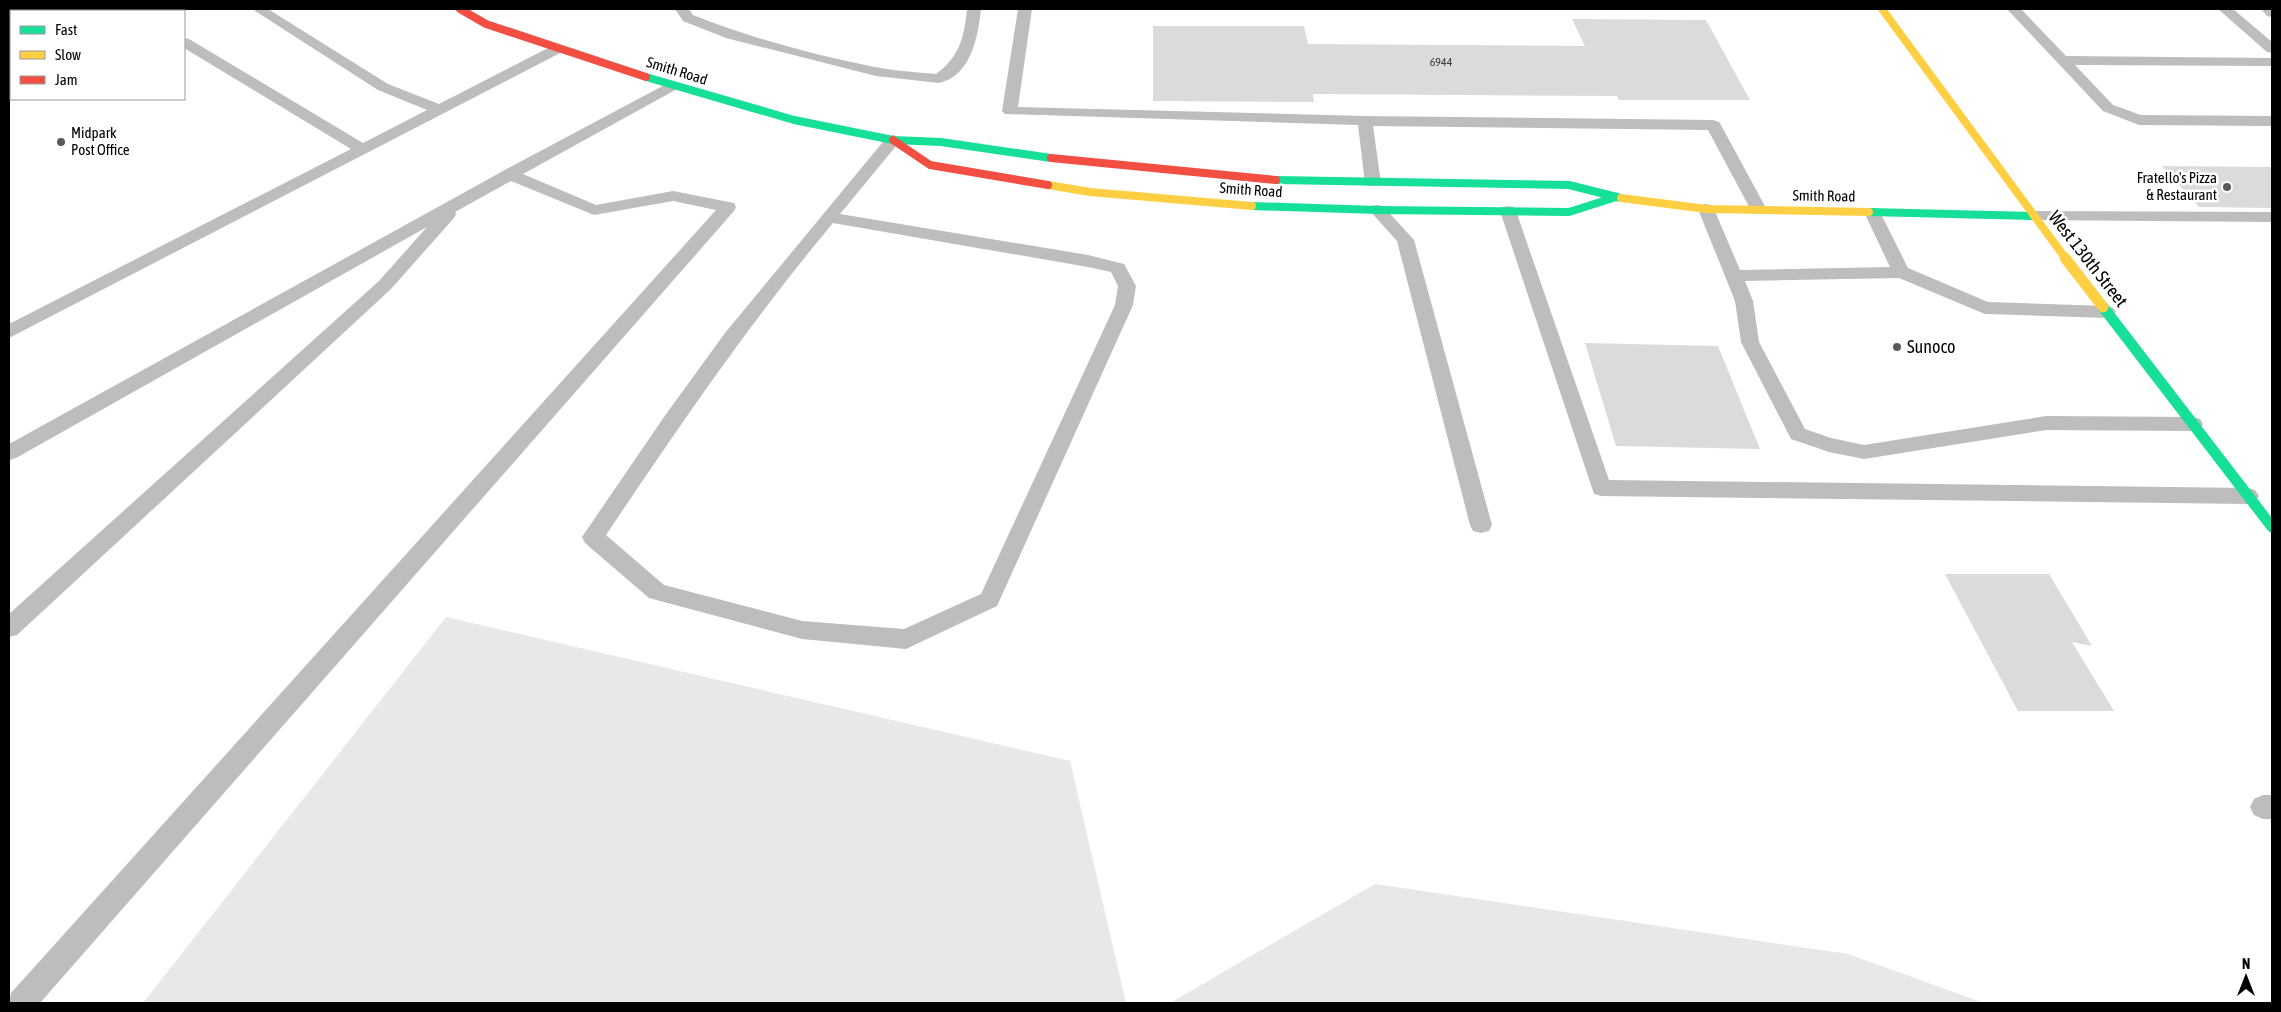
<svg xmlns="http://www.w3.org/2000/svg" width="2281" height="1012" font-family="'Asap Condensed',sans-serif">
<style>
.green{fill:#e8e8e8}
.building{fill:#dbdbdb}
.lines{fill:none;stroke-linecap:round;stroke-linejoin:round}
.lane{fill:#bdbdbd;fill-rule:evenodd}
.fast-far1{stroke:#16e098;stroke-width:8}
.fast{stroke:#16e098;stroke-width:11}
.slow-far1{stroke:#ffcf43;stroke-width:8}
.slow{stroke:#ffcf43;stroke-width:11}
.jam{stroke:#f24e42;stroke-width:8}
.poi-dot{fill:#595959;stroke:#fff;stroke-width:2}
.labels{text-anchor:middle;stroke-width:5;stroke-linejoin:round;paint-order:stroke}
.far-number-label{font-size:12px;fill:#373737}
.far-street-label{font-size:15px;fill:#000;stroke:#fff}
.far-poi-label{font-size:15px;fill:#000;stroke:#fff;text-anchor:start}
.street-label{font-size:18px;fill:#000;stroke:#fff}
.poi-label{font-size:18px;fill:#000;stroke:#fff;text-anchor:start}
</style>
<rect width="100%" height="100%" fill="#fff"/>
<path class="green" d="M446,617L1070,761L1126,1003H143Z
M1375,884L1848,954L1984,1003H1170Z"/>
<path class="building" d="M1572,19L1706,20L1750,100H1619L1617,96L1313,94L1314,102L1153,101V26H1304L1308,44L1585,46Z
M2162,166L2272,167V208L2199,207Z
M1585,343L1718,346L1760,449L1616,446Z
M1945,574H2049L2092,646L2072,642L2114,711H2018Z"/>
<g class="lines">
<path class="lane" d="M40,9H57L55,11H38Z
M156,9H174L172,11H154Z
M252,9H268L388,84L439,104L552,46L557,45L564,49L562,52L9,338V324L351,149L184,48V38L189,39L363,143L427,110L378,90Z
M675,9H689L693,15C751,38 813,55 875,67C895,71 916,72 936,74C960,57 964,37 967,9H981C978,37 971,76 939,83L876,76L726,38L683,21Z
M1018,9H1032L1018,107L1365,116L1713,120L1719,122L1721,125L1767,210L1765,214H1753L1708,130L1373,126L1381,183L1379,186H1367L1365,183L1358,125L1005,114L1002,111Z
M2007,9H2021L2066,56L2272,58V66L2075,65L2113,105L2141,115L2272,116V126L2139,125L2103,111Z
M2218,9H2233L2272,42V53L2267,52Z
M2261,9H2272V17L2267,16Z
M9,23H11V32H9Z
M9,67H11V76H9Z
M672,81L677,83L680,86L677,89L523,174L596,205L673,191L734,203L736,207L734,211L40,1003H9L11,993L716,210L673,201L594,215L511,181L455,212L456,214L454,218L391,289L17,635L9,637V614L379,281L427,227L16,458L9,460V444L503,171Z
M893,135L899,137L901,140L840,214L1088,255L1124,264L1136,286L1133,305L997,606L906,649L802,639L649,598L585,543L582,537L664,417L725,333L887,137ZM833,223L1088,267L1111,272L1118,286L1115,305L981,594L904,629L802,621L664,585L606,535C678,428 750,322 833,223Z
M1706,204L1712,205L1714,209L1740,270L1890,267L1864,212L1866,208H1878L1908,268L1988,302L2107,306L2113,308L2116,312L2113,316L2107,318L1985,314L1899,278L1745,281L1753,301L1759,342L1805,429L1831,438L1864,445L2046,416L2193,417L2200,419L2203,424L2200,429L2193,431L2046,430L1864,459L1829,452L1791,439L1741,342L1735,301L1698,209L1700,205Z
M1377,205L1383,206L1414,240L1492,525L1489,531L1481,533L1473,531L1470,525L1397,241L1369,210L1371,206Z
M1508,206L1514,207L1516,211L1609,480L2248,488L2255,490L2259,496L2255,502L2248,504L1601,496L1594,494L1500,211L1502,207Z
M2033,211L2272,212V222L2027,220L2025,216L2027,212Z
M2263,795H2272V819H2263L2254,815L2250,807L2254,799Z"/>
<path class="fast-far1" d="M646,77L794,120L893,140L941,142L1051,158
M1276,180L1569,185L1621,198
M1252,206L1377,210L1569,212L1616,197
M1869,212L2033,216"/>
<path class="fast" d="M2103,307L2272,527"/>
<path class="slow-far1" d="M1882,9L2066,259
M1048,185L1090,192L1252,206
M1621,198L1706,209L1869,212"/>
<path class="slow" d="M2065,258L2103,307"/>
<path class="jam" d="M460,9L486,24L646,77
M893,140L930,165L1048,185
M1051,158L1276,180"/>
</g>
<g class="poi-dot">
<circle cx="61" cy="142" r="5"/>
<circle cx="2227" cy="187" r="5"/>
<circle cx="1897" cy="347" r="5"/>
</g>
<g class="labels">
<g class="far-number-label">
<text x="1441" y="66">6944</text>
</g>
<g class="far-street-label">
<text transform="translate(677 71) rotate(17)" y="5">Smith Road</text>
<text transform="translate(1251 190) rotate(4)" y="5">Smith Road</text>
<text transform="translate(1824 196) rotate(1)" y="5">Smith Road</text>
</g>
<g class="far-poi-label">
<text x="71" y="138">Midpark<tspan x="71" dy="17">Post Office</tspan></text>
<text x="2217" y="183" text-anchor="end">Fratello's Pizza<tspan x="2217" dy="17">&amp; Restaurant</tspan></text>
</g>
<g class="street-label">
<text transform="translate(2088 259) rotate(52)" y="6">West 130th Street</text>
</g>
<g class="poi-label">
<text x="1907" y="353">Sunoco</text>
</g>
</g>
<rect width="2281" height="1012" fill="none" stroke="#000000" stroke-width="20"/>
<rect x="10" y="10" width="175" height="90" fill="#ffffff" stroke="#999999"/>
<rect x="20" y="26" width="25" height="8" fill="#16e098" stroke="#999999"/>
<text x="55" y="35" font-size="15" fill="#000000">Fast</text>
<rect x="20" y="51" width="25" height="8" fill="#ffcf43" stroke="#999999"/>
<text x="55" y="60" font-size="15" fill="#000000">Slow</text>
<rect x="20" y="76" width="25" height="8" fill="#f24e42" stroke="#999999"/>
<text x="55" y="85" font-size="15" fill="#000000">Jam</text>
<g transform="translate(2246 977)" stroke="#ffffff" stroke-width="4" paint-order="stroke">
<path d="M0-4L9 19L0 12L-9 19Z" fill="#000000"/>
<text y="-8" font-size="14" font-weight="bold" text-anchor="middle" fill="#000000">N</text>
</g>
</svg>
